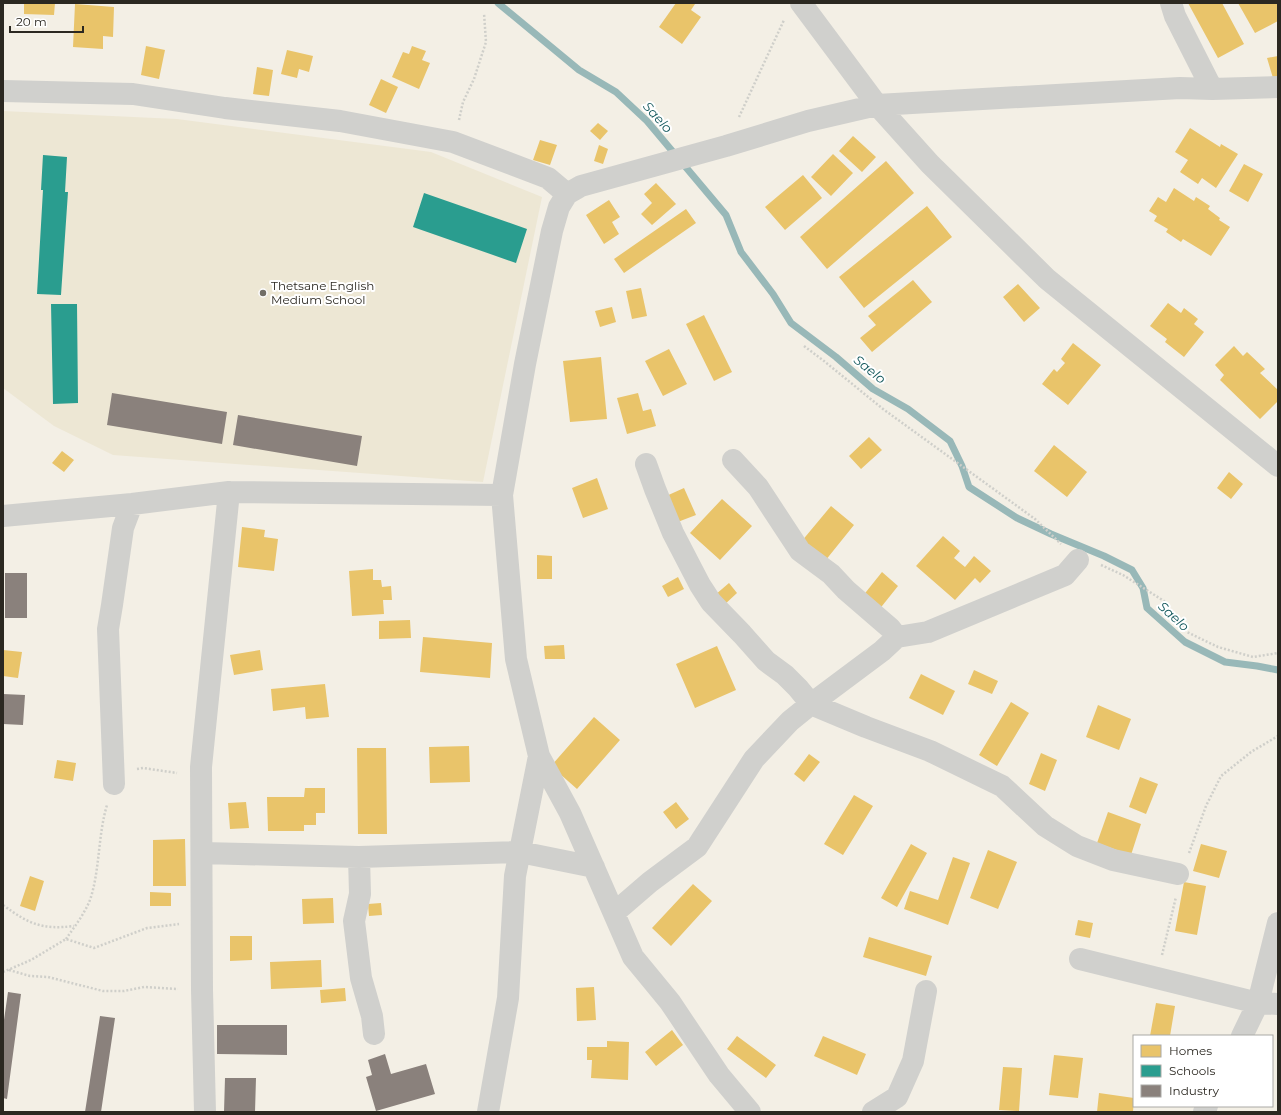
<svg xmlns="http://www.w3.org/2000/svg" width="1281" height="1115" font-family="Montserrat,sans-serif">
<style>
.built{fill:#ede7d4}
.homes{fill:#e9c46a}
.schools{fill:#2a9d8f}
.industry{fill:#8a817c}
.lines{fill:none;stroke-linecap:round;stroke-linejoin:round}
.stream{stroke:#98b8b8;stroke-width:7}
.path{stroke:#cfcfca;stroke-width:2.5;stroke-dasharray:2 2;stroke-linecap:butt}
.minor{stroke:#d0d0cd;stroke-width:22}
.poi-dot{fill:#716e66;stroke:#fff;stroke-width:1.5}
.labels{text-anchor:middle;stroke-width:4;stroke-linejoin:round;paint-order:stroke}
.poi-label{font-size:12px;fill:#2b2821;stroke:#fff;text-anchor:start}
.water-label{font-size:13px;font-style:italic;fill:#0f5559;stroke:#fff}
</style>
<rect width="100%" height="100%" fill="#f3efe5"/>
<path class="built" d="M3,111L177,119L431,152L542,197L483,482L113,455L54,426L3,388Z"/>
<path class="homes" d="M24,3H55L54,15L24,14Z
M676,3H693L695,4L691,10L701,17L682,44L659,27Z
M1188,3H1222L1244,44L1218,58Z
M1238,3H1278V21L1255,33Z
M75,4L114,7L113,37L103,36V49L73,47Z
M146,46L165,50L159,79L141,75Z
M412,46L426,51L422,60L430,63L419,89L392,77L403,52L409,54Z
M287,50L313,56L309,72L299,69L297,78L281,74Z
M1278,56V76L1273,78L1267,58Z
M257,67L273,70L269,96L253,94Z
M381,79L398,87L386,113L369,105Z
M598,123L608,131L600,140L590,131Z
M1190,128L1220,147L1221,144L1238,154L1216,188L1202,178L1198,184L1180,172L1188,160L1175,152Z
M853,136L876,157L862,172L839,151Z
M540,140L557,145L550,165L533,160Z
M599,145L608,149L603,164L594,161Z
M833,154L853,173L831,196L811,177Z
M886,161L914,193L827,269L800,237Z
M1244,164L1263,174L1248,202L1229,191Z
M803,175L822,198L785,230L765,207Z
M656,183L676,204L652,225L641,214L652,203L644,194Z
M1174,188L1194,201L1196,197L1210,206L1208,209L1220,218L1219,220L1230,227L1211,256L1183,239L1181,242L1166,232L1168,229L1154,221L1157,216L1149,211L1158,197L1166,202Z
M609,200L620,217L612,222L619,234L604,244L586,215Z
M927,206L952,237L864,308L839,277Z
M686,209L696,223L624,273L614,259Z
M913,280L932,302L872,352L860,338L876,325L868,316Z
M1018,284L1040,308L1024,322L1003,297Z
M641,288L647,316L632,319L626,291Z
M1168,303L1181,313L1184,308L1198,319L1194,324L1204,332L1184,357L1165,342L1167,339L1150,326Z
M612,307L616,322L600,327L595,311Z
M704,315L732,372L714,381L686,324Z
M1073,343L1101,365L1068,405L1042,384L1054,369L1057,372L1065,363L1061,359Z
M1234,346L1243,356L1247,352L1265,369L1260,373L1278,390V401L1260,419L1220,380L1224,375L1215,365Z
M669,349L687,384L663,396L645,361Z
M601,357L607,419L570,422L563,361Z
M638,393L643,411L651,409L656,426L627,434L617,398Z
M869,437L882,450L861,469L849,456Z
M1054,445L1087,472L1067,497L1034,471Z
M62,451L74,460L64,472L52,463Z
M1229,472L1243,484L1231,499L1217,488Z
M597,478L608,509L583,518L572,488Z
M684,488L696,515L675,523L664,497Z
M722,499L752,526L720,560L690,533Z
M831,506L854,525L825,561L801,542Z
M242,527L265,530L264,537L278,539L274,571L238,567Z
M943,536L960,551L954,558L965,567L974,556L991,571L980,583L975,578L955,600L916,566Z
M537,555L552,556V579H537Z
M373,569V580H381L382,587L391,586L392,600H383L384,614L352,616L349,571Z
M882,572L898,586L878,611L862,597Z
M678,577L684,589L668,597L662,586Z
M729,583L737,593L723,606L715,595Z
M410,620L411,638L379,639V621Z
M423,637L492,643L490,678L420,672Z
M564,645L565,659H545L544,646Z
M717,646L736,690L695,708L676,664Z
M3,650L22,652L18,678L3,676Z
M260,650L263,670L234,675L230,655Z
M974,670L998,681L992,694L968,684Z
M921,674L955,691L943,715L909,698Z
M325,684L329,717L306,719L305,707L273,711L271,689Z
M1011,702L1029,713L997,766L979,755Z
M1098,705L1131,719L1119,750L1086,737Z
M594,717L620,740L577,789L551,766Z
M469,746L470,782L430,783L429,747Z
M357,748H386L387,834H358Z
M1041,753L1057,760L1045,791L1029,784Z
M809,754L820,762L804,782L794,774Z
M57,760L76,763L73,781L54,778Z
M1140,777L1158,784L1146,814L1129,807Z
M305,788H325V813H316V825H304V831H268L267,797H304Z
M854,795L873,806L843,855L824,844Z
M246,802L249,828L230,829L228,803Z
M676,802L689,819L676,829L663,812Z
M1108,812L1141,824L1131,855L1097,843Z
M185,839L186,886H153V840Z
M911,844L927,853L897,907L881,898Z
M1201,844L1227,851L1219,878L1193,871Z
M988,850L1017,862L998,909L970,898Z
M953,857L970,863L948,925L904,909L910,891L938,900Z
M30,876L44,881L35,911L20,906Z
M1184,882L1206,886L1197,935L1175,931Z
M693,884L712,901L671,946L652,928Z
M150,892L171,893V906H150Z
M333,898L334,923L303,924L302,899Z
M381,903L382,915L369,916L368,904Z
M1078,920L1093,923L1090,938L1075,935Z
M230,936H252V960L230,961Z
M869,937L932,956L926,976L863,957Z
M321,960L322,987L271,989L270,962Z
M594,987L596,1020L577,1021L576,988Z
M345,988L346,1001L321,1003L320,990Z
M1156,1003L1175,1006L1170,1036H1150Z
M672,1030L683,1045L656,1066L645,1052Z
M737,1036L776,1065L766,1078L727,1049Z
M823,1036L866,1054L857,1075L814,1056Z
M607,1041L629,1042L628,1080L591,1078L592,1060H587V1047H607Z
M1054,1055L1083,1058L1078,1098L1049,1095Z
M1003,1067L1022,1068L1019,1111L999,1110Z
M1099,1093L1134,1098L1133,1112H1097Z"/>
<path class="schools" d="M43,155L67,157L65,192H68L61,295L37,294L43,190H41Z
M424,193L527,229L516,263L413,227Z
M51,304H77L78,403L53,404Z"/>
<path class="industry" d="M112,393L227,412L222,444L107,425Z
M238,415L362,436L357,466L233,445Z
M5,573H27V618H5Z
M3,694L25,695L23,725L3,724Z
M8,992L21,994L7,1099L3,1098V1027Z
M100,1016L115,1018L101,1112H85Z
M217,1025H287V1055L217,1054Z
M385,1054L391,1074L426,1064L435,1094L376,1111L366,1077L372,1075L368,1060Z
M225,1078H256L255,1112H224Z"/>
<g class="lines">
<path class="stream" d="M498,3L579,70L616,92L647,121L726,215L741,252L773,294L791,323L836,357L873,389L908,409L950,441L962,466L969,487L1017,518L1051,534L1104,556L1132,570L1143,588L1147,608L1185,642L1225,662L1257,666L1278,670"/>
<path class="path" d="M739,117L784,20
M459,120L463,102L474,79L486,42L484,13
M804,346L824,361L883,409L1035,519L1061,544
M1101,565L1123,575L1164,601L1187,632L1218,647L1253,657L1278,653
M137,769L143,768L177,773
M1189,853L1206,806L1221,776L1251,752L1278,736
M3,905C29,924 42,930 74,926
M66,939C75,926 86,912 91,897C100,867 98,835 107,805
M1162,955L1176,897
M9,970L30,976L48,977L103,991H124L144,987L178,989
M3,972L31,960L66,939L94,948L147,928L179,924"/>
<path class="minor" d="M801,3L877,105L930,164L1047,279L1278,466
M1171,3L1175,16L1212,89
M3,91L133,94L225,108L340,121L453,142L548,178L567,194
M733,460L758,487L800,551L831,574L846,590L890,628L897,637
M646,464L655,489L673,533L700,585L711,602L742,634L766,661L785,675L798,688L811,704L882,651L897,637L928,632L1065,575L1078,560
M3,516L132,504L229,492L502,495
M114,784L108,629L112,605L123,528L132,504
M202,853L359,857L520,852L594,867
M359,857L360,894L354,921L361,978L372,1016L374,1034
M614,913L650,882L697,847L754,759L790,721L811,704L866,727L930,751L1002,786L1045,826L1077,846L1113,860L1178,874
M1080,959L1258,1003L1278,1004
M1242,1036L1258,1003L1278,923
M205,1112L202,990L201,767L229,492
M488,1112L508,998L515,876L539,756
M750,1112L719,1075L670,1002L633,957L570,813L539,756L516,659L502,495L525,364L552,231L559,207L567,194L581,186L726,146L808,121L877,105L1180,88L1212,89L1278,87
M873,1112L897,1097L913,1061L926,991
M1204,1112L1207,1106"/>
</g>
<circle class="poi-dot" cx="263" cy="293" r="4"/>
<g class="labels">
<g class="poi-label">
<text x="271" y="290">Thetsane English<tspan x="271" dy="14">Medium School</tspan></text>
</g>
<g class="water-label">
<text transform="translate(658 117) rotate(48)" y="5">Saelo</text>
<text transform="translate(870 369) rotate(39)" y="5">Saelo</text>
<text transform="translate(1174 616) rotate(42)" y="5">Saelo</text>
</g>
</g>
<rect width="1281" height="1115" fill="none" stroke="#2b2821" stroke-width="8"/>
<rect x="1133" y="1035" width="140" height="72" fill="#ffffff" stroke="#aaa9a6"/>
<rect x="1141" y="1045" width="20" height="12" fill="#e9c46a" stroke="#aaa9a6"/>
<text x="1169" y="1055" font-size="12" fill="#2b2821">Homes</text>
<rect x="1141" y="1065" width="20" height="12" fill="#2a9d8f" stroke="#aaa9a6"/>
<text x="1169" y="1075" font-size="12" fill="#2b2821">Schools</text>
<rect x="1141" y="1085" width="20" height="12" fill="#8a817c" stroke="#aaa9a6"/>
<text x="1169" y="1095" font-size="12" fill="#2b2821">Industry</text>
<path d="M10 26v6h73v-6" fill="none" stroke="#2b2821" stroke-width="2"/>
<text x="16" y="26" font-size="12" fill="#2b2821" stroke="#ffffff" stroke-width="3" paint-order="stroke">20 m</text>
</svg>
